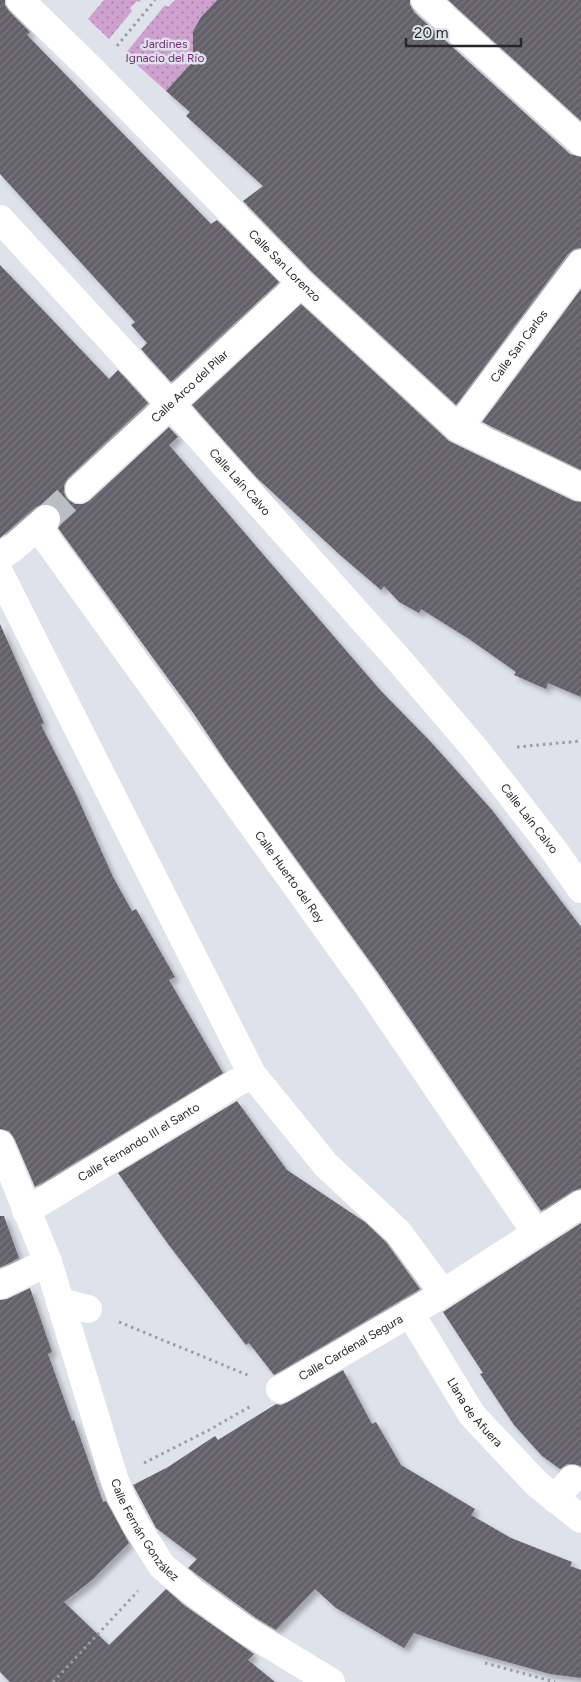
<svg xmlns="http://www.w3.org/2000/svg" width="581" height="1682" font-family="Figtree,sans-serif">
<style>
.garden{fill:url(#garden-dots)}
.building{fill:url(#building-hatch);filter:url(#shadow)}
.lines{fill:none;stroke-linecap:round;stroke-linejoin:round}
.minor-tunnel{stroke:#b9bdc4;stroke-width:28;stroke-dasharray:28 14;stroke-linecap:butt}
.path{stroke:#9a9da4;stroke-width:3;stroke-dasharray:2.5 4;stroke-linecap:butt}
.pedestrian{stroke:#fff;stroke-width:28}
.minor{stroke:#fff;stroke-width:28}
.labels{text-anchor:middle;stroke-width:5;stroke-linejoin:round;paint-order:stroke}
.park-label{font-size:12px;fill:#752d77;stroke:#dee2eb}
.street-label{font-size:12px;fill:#25272a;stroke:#dee2eb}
</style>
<defs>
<pattern id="garden-dots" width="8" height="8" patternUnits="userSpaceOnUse" patternTransform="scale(1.25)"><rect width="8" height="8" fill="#cea1ce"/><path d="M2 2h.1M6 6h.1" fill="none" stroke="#a783a7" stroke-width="1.8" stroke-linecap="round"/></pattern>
<pattern id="building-hatch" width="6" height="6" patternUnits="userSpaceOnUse" patternTransform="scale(1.25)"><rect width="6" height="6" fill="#636169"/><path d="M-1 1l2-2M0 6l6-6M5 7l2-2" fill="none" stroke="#7a787e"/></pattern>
<filter id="shadow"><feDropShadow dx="4.5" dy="4.5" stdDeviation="2.5" flood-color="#0004"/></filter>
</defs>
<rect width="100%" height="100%" fill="#dee2eb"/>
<path class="garden" d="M104,0H141L139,2L137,1L130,8L132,11L109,39L88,19Z
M175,0H217L201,17L193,31V61L166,91L125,54L165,5L168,7Z"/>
<path class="building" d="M0,0H5V5L9,11L30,32L27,35L211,224L217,220L279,282L171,382L141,349L147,343L131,325L135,322L0,174Z
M217,0H410V5L414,12L570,154L581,157V248L574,249L568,254L456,405L312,272L243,201L263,186L186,116L190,112L166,91L193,61V31L201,17Z
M448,0H581V121Z
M0,265L109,379L118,370L148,403L68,478L64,485V493L67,499L75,504H83L89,501L169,427L178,437L169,445L381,691L430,741L492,810L581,927V1188L573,1191L541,1211L379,974L226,762L194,714L58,528L61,524V516L57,508L51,504H43L36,507L0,538Z
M581,289V470L482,422Z
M301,304L449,441L574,501L581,502V697L548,683L546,689L514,675L516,672L469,639L421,609L419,613L399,602L384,586L381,590L340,555L257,478L192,405Z
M0,624L44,723L41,725L76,794L113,877L132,911L136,909L175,977L169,980L223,1073L35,1187L14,1138L9,1131L0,1129Z
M237,1101L287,1170L365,1222L386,1242L420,1289L274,1375L249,1343L246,1345L168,1244L118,1173Z
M0,1216H4L19,1258L0,1268Z
M581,1223V1466L574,1464H567L560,1469L542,1456L514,1425L480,1374L483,1373L443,1312Z
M30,1288L52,1352L48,1354L72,1421L74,1420L103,1502L106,1501L129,1543L92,1580L64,1602L109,1645L166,1589L184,1605L254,1654L248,1660L275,1682H10L0,1672V1300L7,1299Z
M343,1370L372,1424L376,1422L401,1465L475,1509L471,1515L511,1538L572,1562L570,1566L581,1570V1678L550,1674L461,1649L414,1633L404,1648L336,1608L315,1589L276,1630L256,1618L188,1568L197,1559L156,1528L133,1485L168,1467L215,1436L218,1440L276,1404L281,1405L288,1402Z"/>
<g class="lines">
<path class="minor-tunnel" d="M46,519L79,489"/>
<path class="path" d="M117,46L155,0
M517,747L581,741
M119,1322L250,1376
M144,1463L209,1430L251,1406
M485,1663L555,1682
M53,1682L138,1591"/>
<g class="pedestrian">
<path id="s1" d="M20,0L93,71L301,283L458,428L581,487"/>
<path id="s2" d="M458,428L581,263"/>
<path d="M555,1499L572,1479"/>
</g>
<g class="minor">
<path d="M425,0L581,142"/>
<path id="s3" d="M0,219L171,405L399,660L476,750L553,849L581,889"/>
<path id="s4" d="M79,489L301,283"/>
<path id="s5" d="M38,527L366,983L536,1233"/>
<path d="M0,557L14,547L46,519"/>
<path d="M0,574L252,1074L326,1165L398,1232L443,1293"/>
<path id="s6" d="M0,1144L48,1262L114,1478L121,1497L137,1527L162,1566L193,1592L247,1631L331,1682"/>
<path id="s7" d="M26,1211L229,1087L252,1074"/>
<path d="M0,1285L48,1262"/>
<path d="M61,1302L88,1309"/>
<path id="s8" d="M410,1313L472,1415L537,1484L581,1519"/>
<path id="s9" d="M280,1389L434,1299L581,1204"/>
</g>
</g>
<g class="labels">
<g class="park-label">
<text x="165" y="48">Jardines<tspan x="165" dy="14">Ignacio del Río</tspan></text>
</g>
<g class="street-label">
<text dy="4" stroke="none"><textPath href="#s1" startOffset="375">Calle San Lorenzo</textPath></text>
<text dy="4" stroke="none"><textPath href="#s2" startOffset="102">Calle San Carlos</textPath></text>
<text dy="4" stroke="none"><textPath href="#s4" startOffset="151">Calle Arco del Pilar</textPath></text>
<text dy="4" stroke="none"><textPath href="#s3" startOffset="356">Calle Laín Calvo</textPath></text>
<text dy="4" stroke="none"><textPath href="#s3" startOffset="800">Calle Laín Calvo</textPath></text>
<text dy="4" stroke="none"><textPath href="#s5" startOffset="431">Calle Huerto del Rey</textPath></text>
<text dy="4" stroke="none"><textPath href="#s7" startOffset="132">Calle Fernando III el Santo</textPath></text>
<text dy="4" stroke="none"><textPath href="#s9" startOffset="82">Calle Cardenal Segura</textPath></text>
<text dy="4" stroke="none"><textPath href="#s8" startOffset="119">Llana de Afuera</textPath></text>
<text dy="4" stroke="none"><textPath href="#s6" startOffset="414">Calle Fernán González</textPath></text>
</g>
</g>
<path d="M406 38v8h115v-8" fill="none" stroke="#25272a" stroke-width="2.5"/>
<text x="414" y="38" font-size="15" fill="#25272a" stroke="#dee2eb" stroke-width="4" paint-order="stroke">20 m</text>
</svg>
